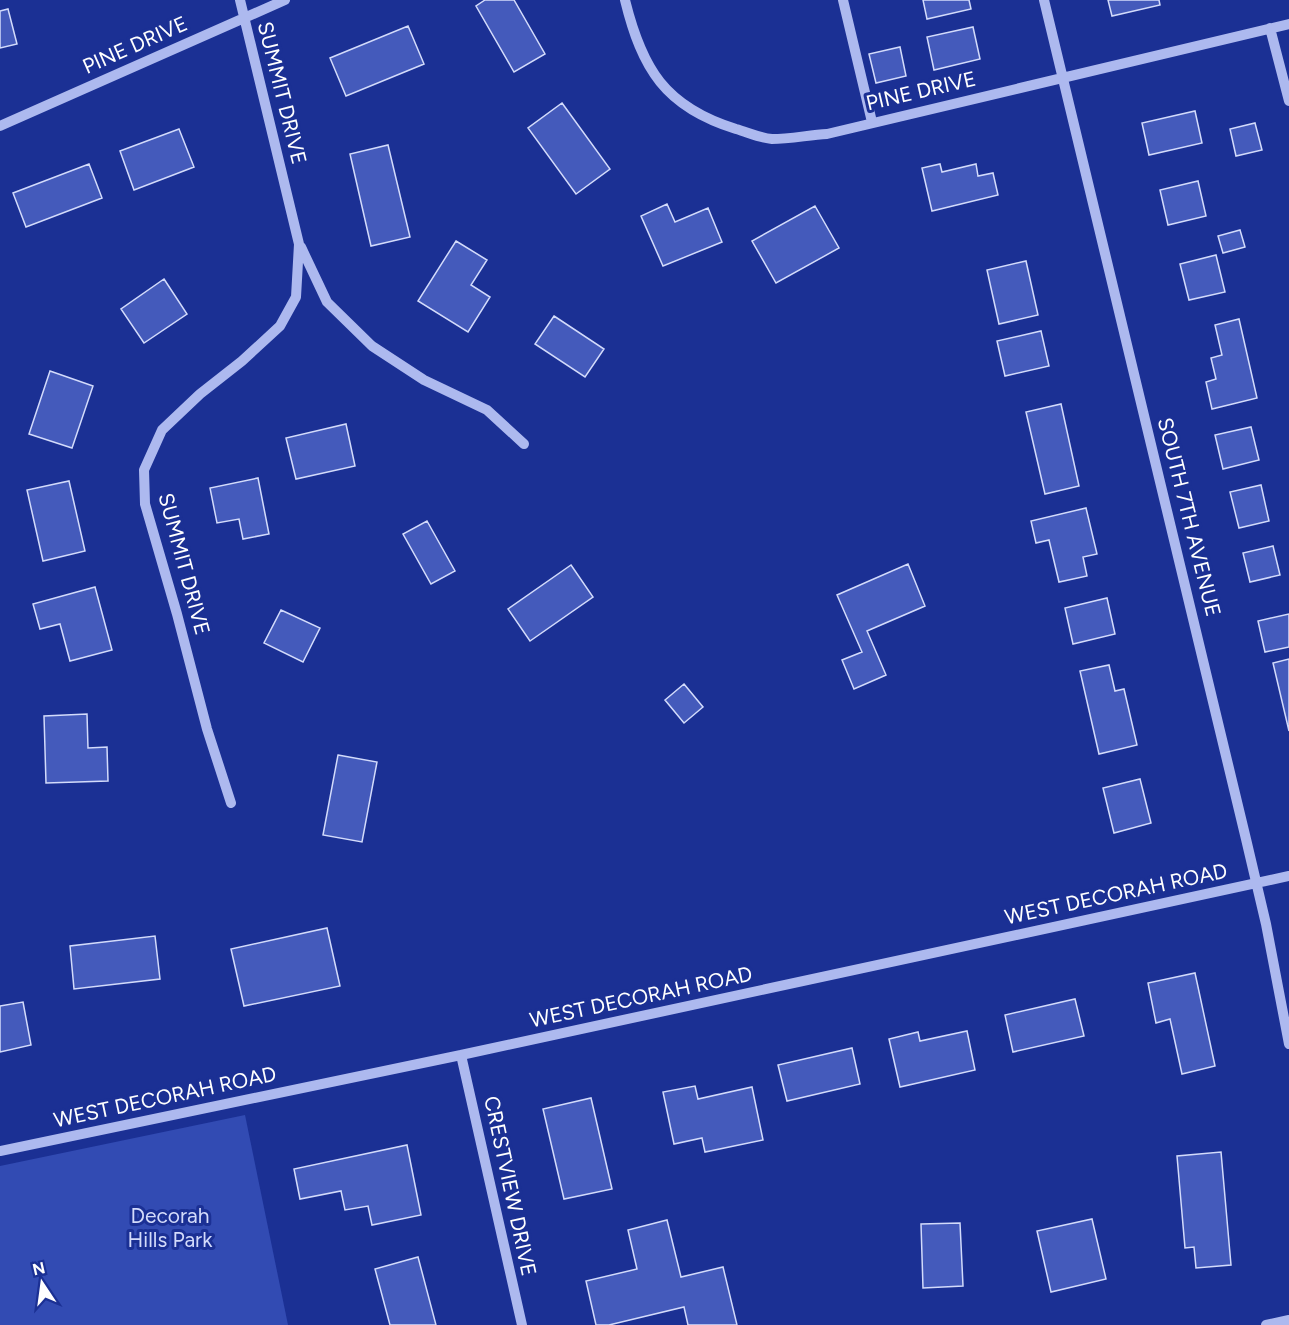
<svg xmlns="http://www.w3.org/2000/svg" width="1289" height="1325" font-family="Figtree,sans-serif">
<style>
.green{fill:#324bb3}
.building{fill:#445abb;stroke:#d3dbfb;stroke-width:1.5}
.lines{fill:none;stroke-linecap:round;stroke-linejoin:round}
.minor{stroke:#adb9ef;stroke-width:10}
.labels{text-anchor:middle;stroke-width:6;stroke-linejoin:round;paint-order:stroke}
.street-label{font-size:21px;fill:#fff;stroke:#1b3094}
.park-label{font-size:21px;fill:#d3dbfb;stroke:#1b3094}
</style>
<rect width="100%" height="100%" fill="#1b3094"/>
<path class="green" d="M245,1115L288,1325H0V1166Z"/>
<path class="building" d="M485,0H514L545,54L514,72L476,6Z
M923,0H969L971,9L927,19Z
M1108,0H1159L1160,5L1112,16Z
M8,9L17,44L0,48V11Z
M408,26L424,64L346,96L330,58Z
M973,27L980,59L934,70L927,37Z
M900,47L906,76L876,83L869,54Z
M562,103L610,169L576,194L528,128Z
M1195,111L1202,143L1149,155L1142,123Z
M1255,123L1262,150L1236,156L1230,129Z
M179,129L194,167L134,190L120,151Z
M388,145L410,237L371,246L350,154Z
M89,164L102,198L26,227L13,193Z
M940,164L942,172L976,164L978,176L993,173L998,195L932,211L922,168Z
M1198,181L1206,216L1168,225L1160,190Z
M667,204L675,222L708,208L722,242L663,266L641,216Z
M815,206L839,248L776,283L752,241Z
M1240,230L1245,247L1223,253L1218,236Z
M456,241L487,260L471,285L490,297L468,332L418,301Z
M1216,255L1225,292L1189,300L1180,264Z
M1026,261L1038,315L999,324L987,270Z
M164,279L187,314L144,343L121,309Z
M554,316L604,349L585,377L535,344Z
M1239,319L1257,398L1212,409L1206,382L1216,379L1211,358L1222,355L1215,325Z
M1041,331L1049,366L1005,376L997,341Z
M50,371L93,386L72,448L29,434Z
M1061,404L1079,486L1045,494L1026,412Z
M346,424L355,466L296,479L286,438Z
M1251,427L1259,460L1223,469L1215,435Z
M258,478L269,534L243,539L239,519L217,523L210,488Z
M69,481L85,551L43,561L27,490Z
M1261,485L1269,521L1239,528L1230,492Z
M1086,508L1097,554L1083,557L1087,576L1059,582L1049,540L1036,543L1031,521Z
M427,521L455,571L431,584L403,534Z
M1273,546L1280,575L1250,582L1243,553Z
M908,564L925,606L867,631L886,675L854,689L842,660L862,652L837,595Z
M571,565L593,597L530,641L508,609Z
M95,587L112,650L70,661L60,624L40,629L33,604Z
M1107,598L1115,634L1073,644L1065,608Z
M281,610L320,628L303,662L264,643Z
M1289,614V647L1265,652L1258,621Z
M1289,659V731L1273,663Z
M1109,665L1115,691L1124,689L1137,745L1099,754L1080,671Z
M684,684L703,707L684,723L665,700Z
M87,714L88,748L107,747L108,781L46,783L44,716Z
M338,755L377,762L362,842L323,835Z
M1140,779L1151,823L1114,833L1103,788Z
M327,928L340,986L244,1006L231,949Z
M155,936L160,979L74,989L70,946Z
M1195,973L1215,1066L1182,1074L1170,1019L1156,1023L1148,983Z
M1075,999L1084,1036L1013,1052L1005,1015Z
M23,1002L31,1045L0,1052V1006Z
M967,1031L975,1070L900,1087L889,1039L918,1032L920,1041Z
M852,1048L860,1084L787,1101L778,1065Z
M695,1086L698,1099L752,1087L763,1140L705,1152L702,1138L674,1144L663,1092Z
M591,1098L612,1189L564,1199L543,1109Z
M407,1145L421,1215L372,1225L368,1206L345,1210L341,1191L300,1199L294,1169Z
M1221,1152L1231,1265L1196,1268L1194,1247L1185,1248L1177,1156Z
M1092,1219L1106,1279L1051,1292L1037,1231Z
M667,1220L681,1277L723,1267L737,1325H688L684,1307L609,1325H596L586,1281L637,1269L628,1230Z
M960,1223L963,1286L923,1288L921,1224Z
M418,1257L436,1325H390L375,1269Z"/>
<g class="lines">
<path class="minor" d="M625,0C642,69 665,107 736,129C747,132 760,138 772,139C790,139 809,135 827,134L1289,24
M843,0L872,122
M1044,0L1246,839L1266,924L1289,1044
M1270,28L1289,101
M0,126L285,0
M301,247L327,302L372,346L424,380L487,410L524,444
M231,803L207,729L177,614L145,504L144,470L162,430L200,394L242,361L280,326L296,297L299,244L240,0
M461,1055L522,1325
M0,1151L461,1055L1289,876
M1266,1325L1289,1320"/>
</g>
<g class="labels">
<g class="street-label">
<text transform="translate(135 45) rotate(-24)" y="7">PINE DRIVE</text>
<text transform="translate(921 91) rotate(-13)" y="7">PINE DRIVE</text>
<text transform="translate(282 93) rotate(76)" y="7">SUMMIT DRIVE</text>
<text transform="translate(1189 517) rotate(76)" y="7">SOUTH 7TH AVENUE</text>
<text transform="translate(184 564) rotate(75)" y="7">SUMMIT DRIVE</text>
<text transform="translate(1116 894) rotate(-12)" y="7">WEST DECORAH ROAD</text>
<text transform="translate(641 997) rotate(-12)" y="7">WEST DECORAH ROAD</text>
<text transform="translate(165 1097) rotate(-12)" y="7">WEST DECORAH ROAD</text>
<text transform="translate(510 1186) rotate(78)" y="7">CRESTVIEW DRIVE</text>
</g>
<g class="park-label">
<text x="170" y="1223">Decorah<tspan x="170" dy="24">Hills Park</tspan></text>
</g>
</g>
<g transform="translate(42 1283) rotate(347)" stroke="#1b3094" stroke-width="4.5" paint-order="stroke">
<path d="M0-4.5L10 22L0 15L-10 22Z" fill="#ffffff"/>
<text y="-9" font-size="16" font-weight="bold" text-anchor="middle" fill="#ffffff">N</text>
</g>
</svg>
